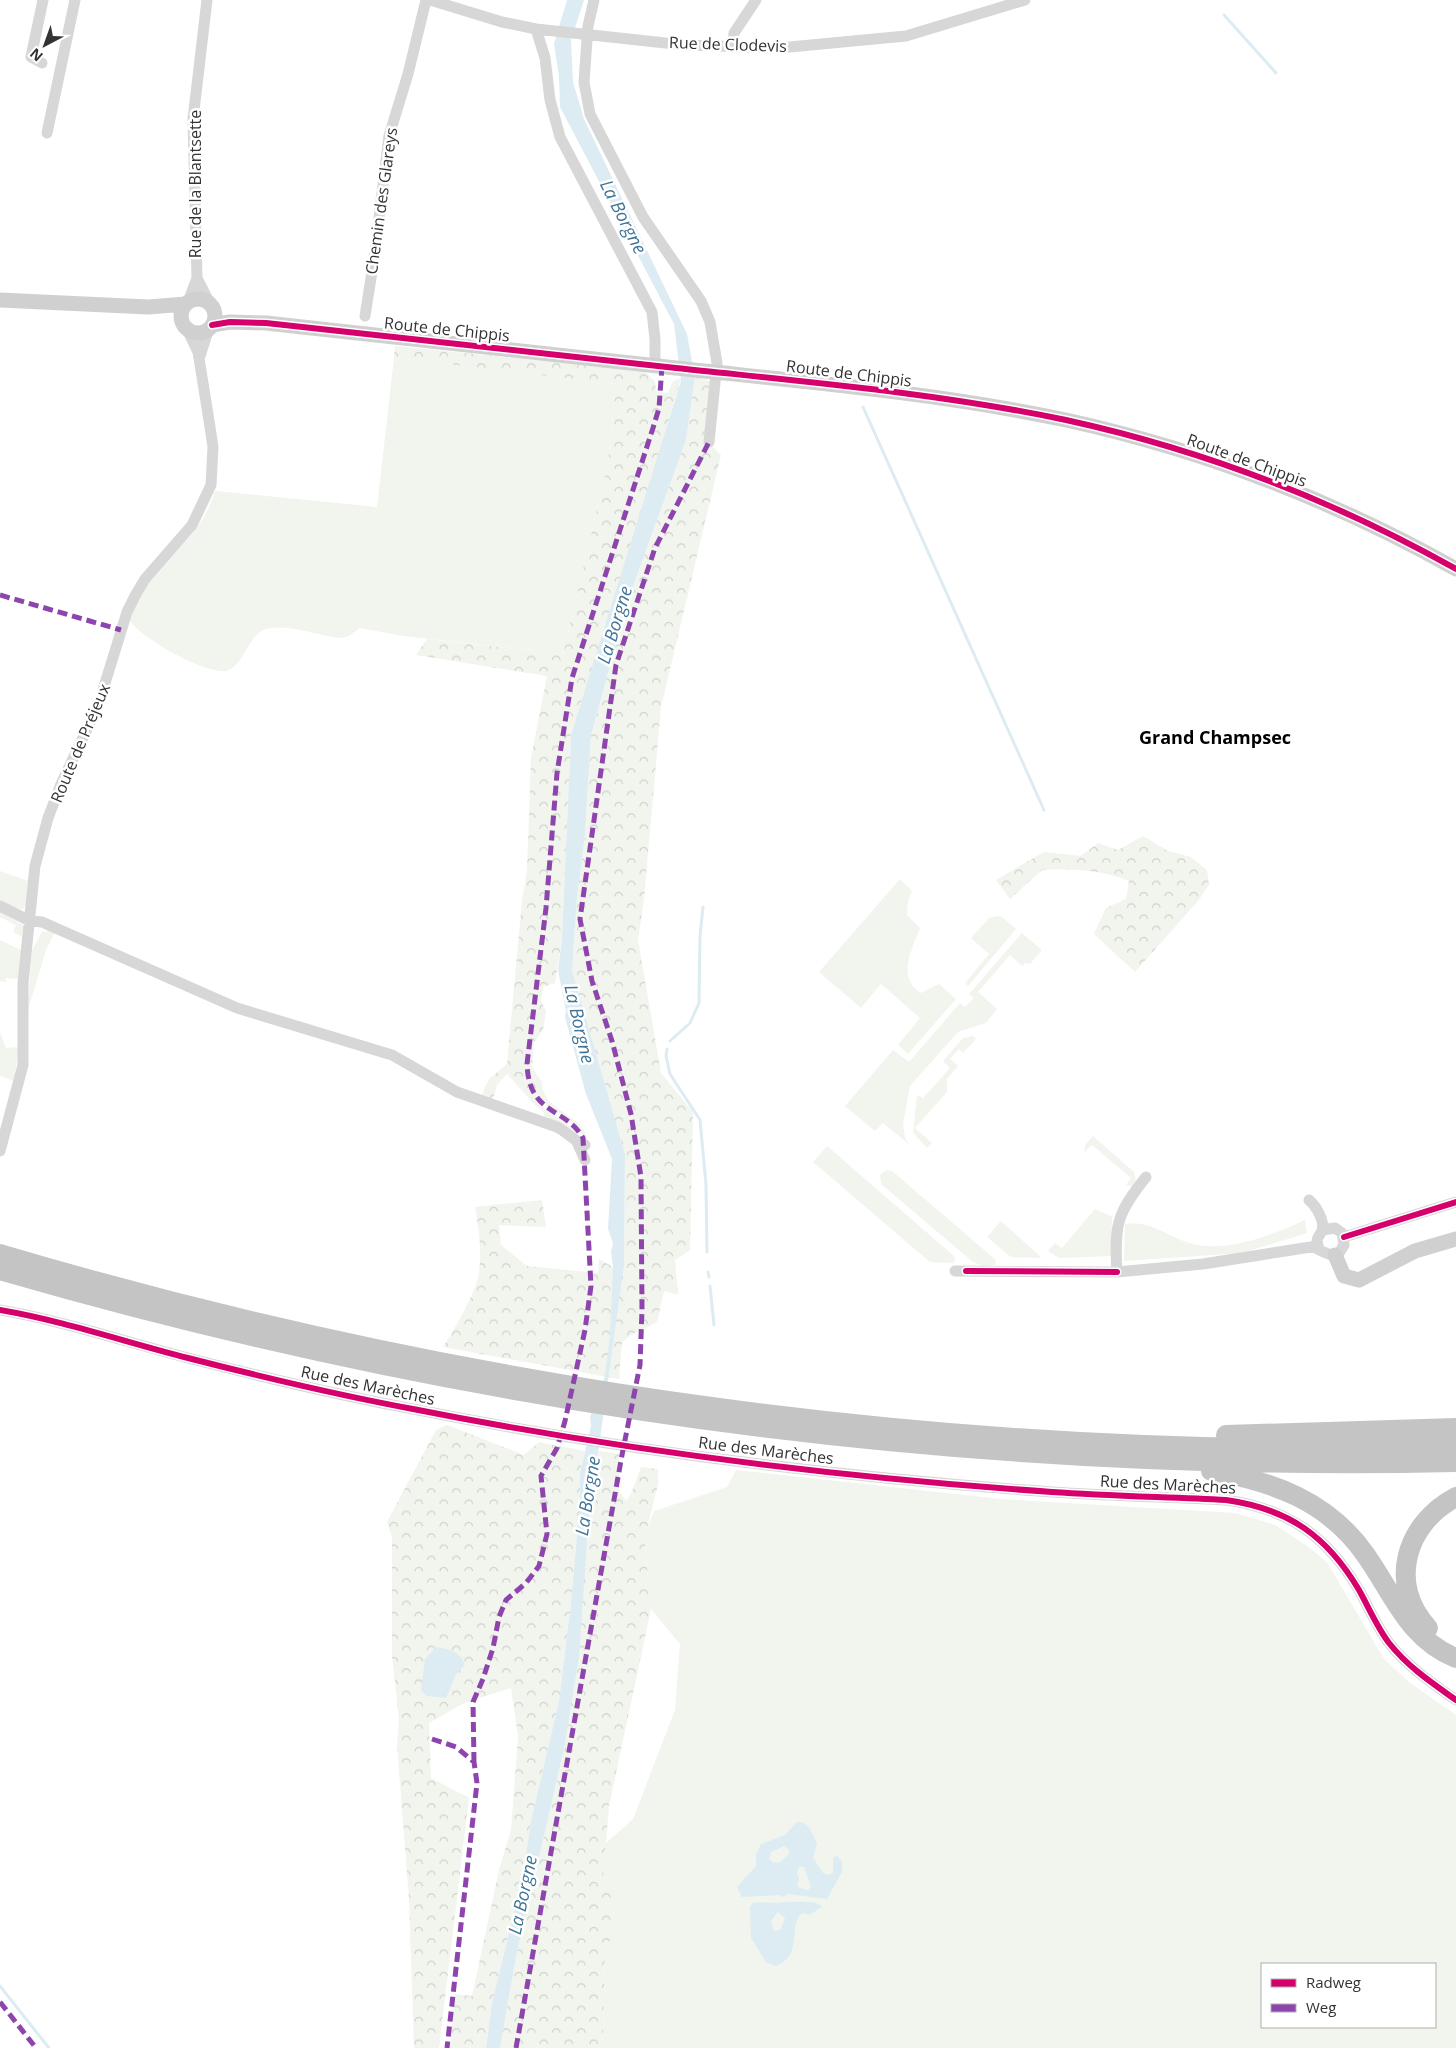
<svg xmlns="http://www.w3.org/2000/svg" width="1456" height="2048" font-family="'Open Sans',sans-serif">
<style>
.green{fill:#f1f5ed;fill-rule:evenodd}
.forest{fill:url(#forest-crowns)}
.water{fill:#ddebf3;fill-rule:evenodd}
.lines{fill:none;stroke-linecap:round;stroke-linejoin:round}
.stream{stroke:#ddebf3;stroke-width:3}
.street{stroke:#d7d7d7;stroke-width:11}
.secondary{stroke:#d0d0d0;stroke-width:15}
.highway{stroke:#c4c4c4;stroke-width:20}
.quiet{stroke:#8e44ad;stroke-width:5;stroke-dasharray:10 5;stroke-linecap:butt}
.cycleway-casing{stroke:#fff;stroke-width:9}
.cycleway{stroke:#d6006c;stroke-width:6}
.labels{text-anchor:middle;stroke-width:5;stroke-linejoin:round;paint-order:stroke}
.street-label{font-size:16px;fill:#333;stroke:#fff}
.water-label{font-size:18px;font-style:italic;fill:#3f7597;stroke:#fff}
.neighbourhood-label{font-size:18px;font-weight:bold;fill:#000;stroke:#fff}
</style>
<defs>
<pattern id="forest-crowns" width="20" height="18" patternUnits="userSpaceOnUse" patternTransform="scale(1.25)"><rect width="20" height="18" fill="#f1f5ed"/><path d="M2 6a3 3 0 1 1 6 0M12 15a3 3 0 1 1 6 0" fill="none" stroke="#cfd2cc"/></pattern>
</defs>
<rect width="100%" height="100%" fill="#fff"/>
<path class="green" d="M394,358L616,384L608,462L563,654L403,636L360,628L347,637L338,638C317,635 291,625 270,628C248,631 247,661 229,670C213,679 133,635 129,618C139,598 149,579 165,563C188,538 204,526 215,491L377,507Z
M0,871L28,881L26,904L23,909L15,910L0,903Z
M900,879L912,891L908,901L907,915L920,928C912,949 896,978 921,993L939,984L956,999L908,1054L898,1045L920,1018L881,984L861,1008L819,972Z
M0,912L23,925L22,937L13,932L16,925L0,917Z
M997,916L1002,917L1016,929L968,986L965,983L989,954L971,938L989,918Z
M56,930L46,950L27,1013L32,950L42,932Z
M1022,933L1042,950L1030,964L1025,963L1022,966L1010,955L978,992L997,1009L986,1023L958,1032L910,1086L903,1124L905,1138L910,1145L883,1123L875,1131L845,1106L893,1050L909,1062L960,1003L965,1007L974,998L969,994Z
M0,940L21,950L18,979L6,978V982L0,981Z
M0,1032L6,1048L19,1047L14,1081L0,1076Z
M973,1036L976,1039L963,1053L959,1049L950,1059L958,1066L947,1079V1092L915,1128L932,1143L927,1148L913,1133L917,1095L923,1098L925,1096L950,1068L943,1061L963,1038Z
M542,1082C541,1112 589,1114 587,1144C578,1118 553,1117 537,1094Z
M536,1098C545,1117 571,1119 579,1138L544,1120V1113L534,1104Z
M1093,1136L1134,1172L1136,1180L1132,1186L1126,1185L1131,1178L1092,1145L1084,1152L1085,1145Z
M827,1146L955,1257L954,1263L930,1262L813,1162Z
M886,1170L892,1171L996,1260L995,1265L983,1266L973,1262L881,1184L880,1175Z
M1095,1209L1112,1217L1111,1256L1059,1258L1048,1251L1055,1243L1062,1248Z
M1305,1220L1307,1233L1242,1253L1124,1261L1125,1224C1149,1219 1168,1237 1190,1243C1226,1254 1272,1235 1305,1220Z
M1001,1221L1040,1256L1041,1258L1011,1257L987,1237Z
M736,1470L1001,1499L1235,1513L1275,1525L1306,1545L1327,1562L1384,1659L1410,1683L1456,1715V2048H603L605,1957L610,1940L603,1878L605,1844L633,1819L675,1710L680,1644L651,1609L645,1546L647,1529L654,1511L727,1487ZM1262,1964H1435V2027H1262Z"/>
<path class="forest" d="M395,346L644,371L655,381L656,391L668,393L673,381L681,378L640,520L571,735L562,938L555,983L543,987L541,1001L546,1011L543,1030L534,1042L532,1067L542,1082L534,1104L507,1074L497,1085L492,1103L480,1099L489,1079L507,1064L522,901L527,871L531,758L547,676L416,655L427,639L563,654L608,462L616,384L394,358Z
M695,377L713,382L705,439L721,455L661,707L644,899L638,940L661,1073L693,1112L690,1250L675,1260L678,1295L664,1291L657,1322L631,1335L622,1343L619,1379L443,1347C453,1332 477,1291 479,1273C482,1252 479,1228 475,1207L542,1200L546,1227L499,1225L501,1245L527,1266L598,1273L599,1259L613,1267L624,1265L625,1154L572,970L577,897L585,834L591,735L628,600L686,440Z
M1143,836L1168,851L1191,857L1207,870L1209,885L1198,901L1135,972L1094,934L1106,908L1126,899L1129,881C1098,869 1075,869 1042,870L1010,899L996,880L1044,852L1081,856L1098,843L1118,850Z
M447,1425L524,1455L539,1442L585,1451L580,1473V1501L571,1603L559,1701L531,1821L523,1875L492,2003L486,2048H450L455,1994L472,1996L499,1870L511,1830L518,1736L511,1688L464,1703L429,1723L431,1778L469,1798L439,2048H414L409,1899L397,1745L399,1719L392,1656V1537L387,1522L436,1430Z
M599,1451L619,1454V1491L626,1501L631,1494L641,1467L658,1469V1484L647,1529L645,1546L651,1609L609,1806L603,1878L611,1892L610,1940L605,1957L603,2048H500L516,1957L564,1749L588,1526Z"/>
<path class="water" d="M567,0H584L571,40L573,82L584,119L687,334L695,377L686,440L628,600L591,735L585,834L577,897L572,970L625,1154L624,1265L588,1526L579,1656L564,1749L516,1957L500,2048H486L492,2003L523,1875L531,1821L559,1701L571,1603L580,1501V1473L591,1426L590,1417L605,1376L610,1336L613,1267L611,1252L613,1243L608,1229L612,1159L586,1094L565,1017L566,1011L558,970L562,938L571,735L681,381L674,324L560,107L559,76L554,44Z
M436,1647C449,1649 460,1651 465,1665L456,1674L446,1698L427,1696L421,1691L425,1659Z
M797,1822C809,1821 812,1834 817,1843L813,1858L823,1873L829,1875L833,1872V1859L836,1855L842,1861V1872L827,1899L788,1894L782,1897L780,1895L742,1897L737,1887L756,1866V1855L761,1844L785,1835ZM784,1846L789,1850V1854L779,1863L772,1862L769,1858L771,1852ZM799,1867H804L811,1887L808,1890L800,1888L797,1885L799,1879L797,1872Z
M763,1902C776,1905 815,1897 822,1907L809,1915L802,1913C787,1926 804,1955 776,1966L766,1962L751,1938L750,1906L753,1903ZM778,1912L785,1918L780,1930L774,1931L771,1921Z"/>
<g class="lines">
<path class="stream" d="M1224,15L1276,73
M863,407L1044,810
M670,1041L690,1023L699,1003L700,936L703,907
M667,1049L666,1056L670,1074L700,1120L706,1185L707,1252
M708,1272L709,1277
M710,1286L714,1325
M0,1986L49,2048"/>
<path class="street" d="M430,0L502,22L536,29L684,45L779,48L906,36L1025,0
M594,0L588,26L584,82L590,114L643,217L701,301L710,322L717,363L709,442
M536,29L545,58L550,100L560,137L652,312L655,339V366
M733,47L734,33L756,0
M42,63L31,57L43,0
M47,133L75,0
M197,278L210,304
M188,302L197,278L193,119L207,0
M365,316L374,259L389,136L408,74L426,0
M200,356L209,328
M0,906L30,921L42,922L237,1008L392,1055L457,1092L557,1127C567,1132 574,1141 585,1145
M577,1142L585,1160
M0,1151L23,1065V983L35,866L48,818L61,784L98,706L127,612L136,594L145,579L192,525L211,485L213,447L210,427L198,352L186,327
M1309,1200C1316,1206 1325,1221 1322,1230C1321,1235 1317,1236 1317,1241L1319,1250L1331,1255L1339,1253L1344,1245L1342,1233L1335,1228L1322,1230
M1344,1237L1456,1202
M955,1271L1117,1272L1203,1264L1317,1246
M1117,1272C1114,1225 1117,1213 1146,1177
M0,1310C64,1321 125,1342 188,1358C262,1377 338,1395 413,1409C624,1451 838,1477 1052,1492C1110,1496 1168,1497 1226,1500C1289,1509 1327,1536 1359,1590C1369,1608 1377,1627 1389,1643C1408,1667 1432,1683 1456,1700"/>
<path class="secondary" d="M181 316a17 17 0 1 1 34 0a17 17 0 1 1-34 0Z
M0,300L148,307L186,304
M212,325L230,322L266,323C403,338 540,354 676,368C807,382 938,393 1066,420C1203,450 1335,501 1456,569
M1335,1255L1344,1276L1359,1280L1415,1251L1456,1239"/>
<path class="highway" d="M0,1254C472,1394 964,1461 1456,1447
M0,1270C476,1408 961,1473 1456,1462
M1226,1435L1456,1428
M1211,1471C1272,1481 1328,1501 1365,1554C1393,1593 1408,1639 1456,1658
M1428,1628C1387,1584 1406,1523 1456,1497"/>
<path class="quiet" d="M0,595L121,630
M432,1739L456,1747L474,1762L477,1783L447,2048
M474,1762L473,1702L483,1679L493,1648L499,1617L506,1600L526,1583L539,1566L547,1534L541,1476L557,1448L565,1421L585,1330L591,1286L583,1138C566,1107 529,1116 527,1064L546,908L557,773L572,678L653,428L659,408L662,366
M0,2002L36,2048
M516,2048L622,1455L640,1365L642,1310L641,1177L631,1114L612,1041L592,981L580,919L616,665L655,548L709,442"/>
<g class="cycleway-casing">
<path id="cycleway" d="M212,325L230,322L266,323C403,338 540,354 676,368C807,382 938,393 1066,420C1203,450 1335,501 1456,569
M1344,1237L1456,1202
M966,1271L1117,1272
M0,1310C64,1321 125,1342 188,1358C262,1377 338,1395 413,1409C624,1451 838,1477 1052,1492C1110,1496 1168,1497 1226,1500C1289,1509 1327,1536 1359,1590C1369,1608 1377,1627 1389,1643C1408,1667 1432,1683 1456,1700"/>
</g>
<use href="#cycleway" class="cycleway"/>
</g>
<g class="labels">
<g class="street-label">
<text transform="translate(728 44) rotate(2)" y="6">Rue de Clodevis</text>
<text transform="translate(195 184) rotate(-90)" y="6">Rue de la Blantsette</text>
<text transform="translate(381 201) rotate(-82)" y="6">Chemin des Glareys</text>
<text transform="translate(447 329) rotate(6)" y="6">Route de Chippis</text>
<text transform="translate(849 373) rotate(7)" y="6">Route de Chippis</text>
<text transform="translate(1247 460) rotate(20)" y="6">Route de Chippis</text>
<text transform="translate(80 743) rotate(-67)" y="6">Route de Préjeux</text>
<text transform="translate(368 1385) rotate(12)" y="6">Rue des Marèches</text>
<text transform="translate(766 1450) rotate(7)" y="6">Rue des Marèches</text>
<text transform="translate(1168 1484) rotate(3)" y="6">Rue des Marèches</text>
</g>
<g class="water-label">
<text transform="translate(623 217) rotate(63)" y="6">La Borgne</text>
<text transform="translate(615 625) rotate(-73)" y="6">La Borgne</text>
<text transform="translate(579 1024) rotate(77)" y="6">La Borgne</text>
<text transform="translate(588 1496) rotate(-81)" y="6">La Borgne</text>
<text transform="translate(523 1895) rotate(-78)" y="6">La Borgne</text>
</g>
<g class="neighbourhood-label">
<text x="1215" y="744">Grand Champsec</text>
</g>
</g>
<rect x="1261" y="1963" width="175" height="65" fill="#ffffff" stroke="#adadad"/>
<rect x="1271" y="1979" width="25" height="8" fill="#d6006c" stroke="#adadad"/>
<text x="1306" y="1988" font-size="15" fill="#333333">Radweg</text>
<rect x="1271" y="2004" width="25" height="8" fill="#8e44ad" stroke="#adadad"/>
<text x="1306" y="2013" font-size="15" fill="#333333">Weg</text>
<g transform="translate(45 45) rotate(221)" stroke="#ffffff" stroke-width="4" paint-order="stroke">
<path d="M0-4L9 19L0 12L-9 19Z" fill="#333333"/>
<text y="-8" font-size="14" font-weight="bold" text-anchor="middle" fill="#333333">N</text>
</g>
</svg>
